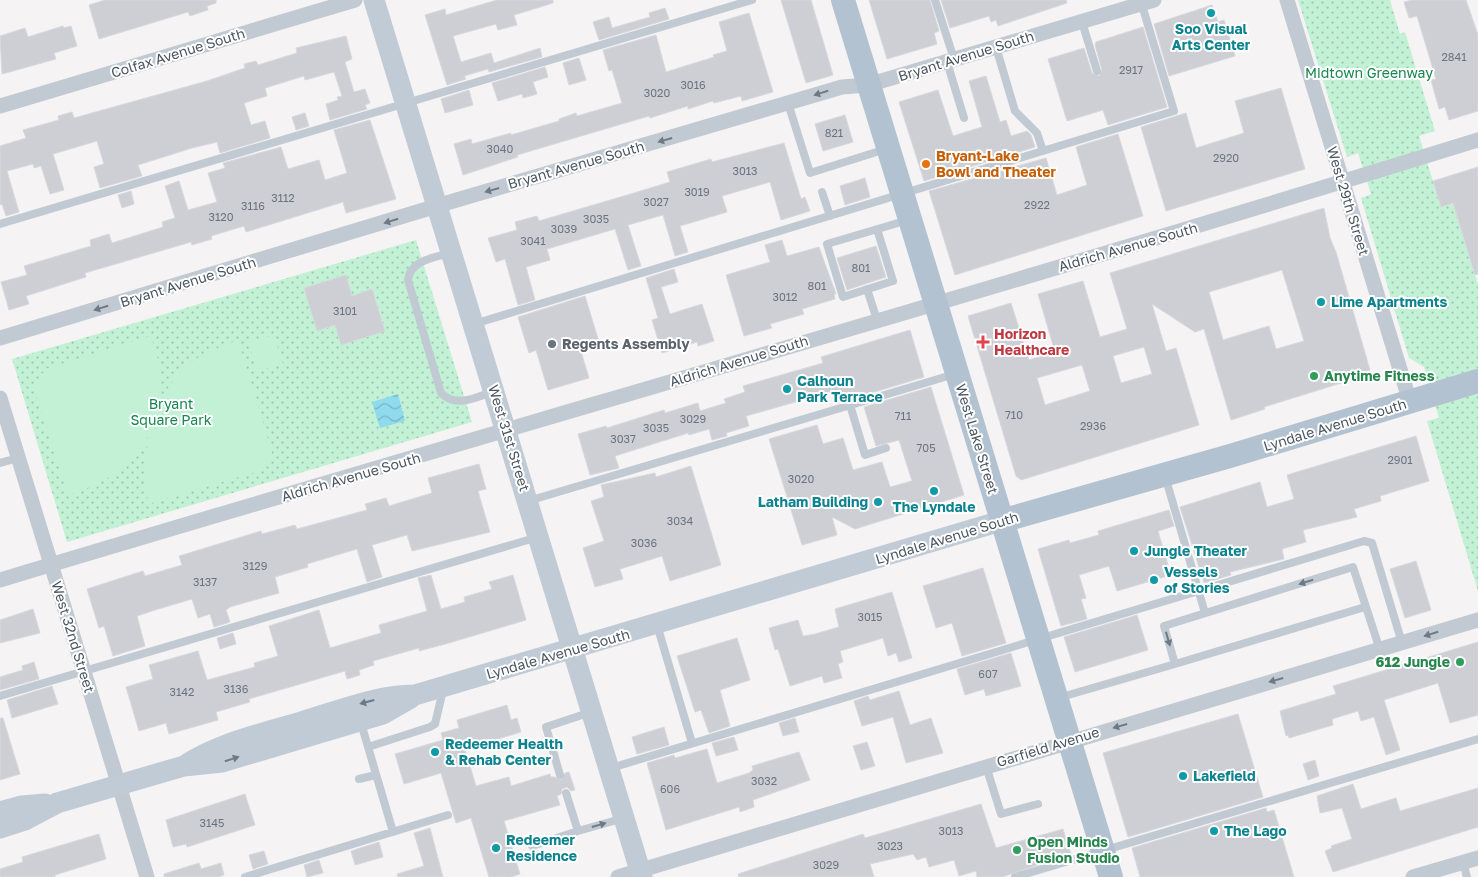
<svg xmlns="http://www.w3.org/2000/svg" width="1478" height="877" font-family="'Golos Text',sans-serif">
<style>
.park{fill:url(#park-dots)}
.garden{fill:#c3f1d5}
.water{fill:url(#water-waves)}
.building{fill:#cdcfd5;stroke:#d7d9de;fill-rule:evenodd}
.lines{fill:none;stroke-linecap:round;stroke-linejoin:round}
.lane{stroke:#c1cad2;stroke-width:8}
.street{stroke:#c1cad2;stroke-width:15}
.secondary{stroke:#c1cbd6;stroke-width:21}
.primary{stroke:#b3c2d1;stroke-width:24}
.oneway{fill:#6e7983}
.oneway2{fill:#6e7984}
.culture-dot{fill:#0f9aa8;stroke:#fff;stroke-width:2}
.food-dot{fill:#e8710a;stroke:#fff;stroke-width:2}
.health-dot{fill:#e0444e;stroke:#fff;stroke-width:2}
.worship-dot{fill:#6b7280;stroke:#fff;stroke-width:2}
.leisure-dot{fill:#2e9e5b;stroke:#fff;stroke-width:2}
.labels{text-anchor:middle;stroke-width:4;stroke-linejoin:round;paint-order:stroke}
.number-label{font-size:11px;fill:#6b747e}
.culture-label{font-size:14px;font-weight:bold;fill:#0d838f;stroke:#fff;text-anchor:start}
.street-label{font-size:14px;fill:#4a5661;stroke:#fff}
.park-label{font-size:14px;fill:#17864f;stroke:#fff}
.food-label{font-size:14px;font-weight:bold;fill:#c56008;stroke:#fff;text-anchor:start}
.health-label{font-size:14px;font-weight:bold;fill:#be3a42;stroke:#fff;text-anchor:start}
.worship-label{font-size:14px;font-weight:bold;fill:#5b616d;stroke:#fff;text-anchor:start}
.leisure-label{font-size:14px;font-weight:bold;fill:#27864d;stroke:#fff;text-anchor:start}
</style>
<defs>
<pattern id="park-dots" width="8" height="8" patternUnits="userSpaceOnUse" patternTransform="scale(1.25)"><rect width="8" height="8" fill="#c3f1d5"/><path d="M2 2h.1M6 6h.1" fill="none" stroke="#a0c6b0" stroke-width="1.8" stroke-linecap="round"/></pattern>
<pattern id="water-waves" width="16" height="10" patternUnits="userSpaceOnUse" patternTransform="scale(1.25)"><rect width="16" height="10" fill="#90daee"/><path d="M0 5q4-4 8 0t8 0" fill="none" stroke="#78b4c4"/></pattern>
</defs>
<rect width="100%" height="100%" fill="#f5f3f3"/>
<path class="park" d="M1298,0H1390L1400,34L1405,32L1435,131L1419,136L1441,207L1453,203L1478,284V591L1427,421L1439,418L1424,367L1409,358L1361,198L1371,194L1358,153L1347,157Z
M416,240L472,422L67,542L12,359Z"/>
<path class="garden" d="M274,335L283,364L257,371L249,342Z
M151,336L160,365L162,398C183,361 200,355 238,340L272,452L263,470L149,504L144,485L148,437C131,469 102,484 68,495L34,389L45,369Z"/>
<path class="water" d="M398,394L405,421L380,428L372,402Z"/>
<path class="building" d="M105,0H216V3L207,6L208,10L190,16L188,12L99,39L89,5Z
M497,0H553V3L514,15L517,25L498,30L496,24L453,36L461,62L491,53L494,63L540,48L542,57L489,72L488,69L464,76L466,79L447,85L425,15L445,9L446,15Z
M781,0H811L833,75L806,83Z
M869,0H930L939,31L934,33L937,44L887,59Z
M941,0H1066L1067,3L998,26L996,20L991,22L989,16L950,28Z
M1412,0H1466L1478,35V111L1449,120L1445,107L1439,109L1431,80L1436,79L1417,16L1409,18L1404,2Z
M1212,5L1218,22L1224,20L1235,56L1169,76L1154,24Z
M665,8L669,19L599,40L593,22L609,17L612,28L650,17L649,13Z
M749,13L773,92L742,101L741,96L714,103L713,101L688,109V106L650,118L649,116L517,155L518,157L463,175L454,144L471,139L472,144L511,133V135L559,121V119L576,113L577,116L622,103L612,70L609,71L603,50L656,35L666,72L714,57L713,55L727,51L719,22Z
M63,26L64,28L71,26L77,46L54,53L56,59L2,74L0,36L25,28L28,37Z
M1143,27L1167,107L1108,125L1103,110L1067,121L1048,59L1084,48L1092,73L1099,76L1102,70L1095,45L1096,42Z
M346,36L352,59L345,62L354,92L365,89L370,103L365,105L367,109L330,120L326,104L338,100L337,97L342,96L334,72L305,80L304,76L265,88L267,96L244,103L251,125L265,121L270,138L220,153L217,142L192,148L138,165L142,176L100,188L94,167L104,164L97,141L53,154L64,190L50,194L41,166L34,168L33,164L7,171L19,212L6,216L2,204L0,205V146L26,138L23,130L59,120L58,116L72,112L74,118L207,81L245,68L244,64L256,61L258,65L297,53L296,48Z
M579,58L586,80L569,85L563,63Z
M545,67L548,77L533,82L537,94L523,98L522,94L498,101L492,83Z
M986,76L1000,122L1006,120L1011,136L1027,131L1031,135L1035,147L924,181L899,102L938,90L953,136L982,127L969,81Z
M1281,88L1305,169L1166,211L1141,127L1186,113L1196,148L1244,133L1235,101Z
M469,90L473,105L445,113L441,99Z
M305,113L309,126L296,130L292,117Z
M845,115L853,142L823,151L815,124Z
M370,120L396,199L346,213L343,202L246,232L244,226L211,236L212,239L192,245L191,242L85,273L86,277L26,296L29,304L9,310L1,282L27,275L24,266L91,246L90,240L109,234L112,243L163,227L162,222L175,218L165,186L179,181L188,210L217,202L208,173L225,168L223,163L281,147L288,169L319,160L325,180L347,173L334,130Z
M1118,134L1143,216L955,275L929,191L1046,158L1057,195L1087,185L1076,147Z
M784,143L801,199L805,197L810,211L781,220L770,182L722,196L727,212L680,226L688,252L675,256L663,215L628,225L641,266L628,270L615,229L547,249L550,260L526,267L535,300L518,305L505,259L496,262L488,238L517,230L515,222L537,216L539,221L634,193L670,182L667,172L711,159L712,162Z
M1478,167V274L1475,275L1453,203L1441,207L1433,181Z
M865,178L870,197L845,205L840,186Z
M131,191L134,204L122,208L118,195Z
M1324,208L1330,238L1336,252L1370,370L1350,375L1351,380L1264,407L1265,409L1231,420L1204,329L1195,332L1152,304L1166,351L1176,348L1199,425L1021,480L1016,476L968,316L1011,303L1029,360L1055,352L1038,294L1083,281L1100,337L1127,329L1110,273ZM1282,270L1304,341L1276,349L1269,326L1223,340L1209,292ZM1144,347L1152,374L1121,383L1113,356ZM1082,365L1090,391L1045,405L1037,378Z
M782,240L787,256L819,247L836,294H834L835,299L802,309L804,314L770,324L772,328L744,336L726,275L770,262L765,245Z
M876,246L886,277L847,290L837,258Z
M674,269L678,282L661,287L670,314L702,304L714,341L698,346L697,342L662,353L652,320L658,318L646,278Z
M346,275L352,296L372,289L385,331L341,345L335,325L317,331L304,288Z
M585,296L599,342L580,348L589,378L548,390L536,350L529,353L518,317Z
M910,330L924,377L835,404L831,392L746,416L749,426L726,433L727,436L712,440L709,429L689,435L688,433L615,456L619,468L590,475L578,434L606,426L607,428L664,410L665,413L698,403L700,411L726,403L724,399L745,392L743,386L823,363L821,357Z
M931,387L964,495L855,529L832,517L837,535L802,545L769,439L817,425L823,444L843,438L853,470L882,462L890,487L912,481L899,440L876,446L864,407Z
M1416,436L1429,481L1380,496L1381,501L1354,509L1357,517L1303,530L1306,542L1282,549L1284,559L1230,572L1231,575L1204,583L1180,507L1260,482L1267,507L1294,499L1287,475Z
M479,464L486,489L478,491L490,532L412,551L407,535L372,545L382,577L367,582L357,549L307,564L308,567L275,577L279,593L230,607L226,610L230,622L214,627L210,614L198,618L192,599L155,610L137,616L145,646L113,656L104,626L99,628L87,589L143,571L145,576L182,565L179,556L261,531L262,534L295,525L297,529L367,510L365,504L386,498L389,506L432,493L428,478Z
M691,466L721,565L670,581L662,556L620,569L623,579L595,587L583,548L604,541L591,501L604,497L601,485L655,473L656,477Z
M1169,510L1174,526L1158,531L1171,575L1117,591L1109,566L1079,575L1086,598L1081,599L1087,619L1061,626L1038,549L1069,540L1070,543L1099,535L1098,531Z
M1416,561L1431,610L1405,618L1390,569Z
M983,568L1006,643L962,656L952,623L936,628L923,586Z
M431,575L441,609L465,602L464,597L492,589L489,582L513,575L526,620L449,643L419,651V648L373,661L374,665L359,670L360,675L347,679L345,671L249,699L250,702L216,712L218,720L169,734L166,723L139,731L126,687L153,679L149,665L198,651L207,680L255,667L254,663L278,656L269,626L319,610L330,648L381,633L379,625L427,611L418,578Z
M892,592L912,658L899,662L896,653L888,656L883,638L840,651L843,662L838,664L842,678L824,683L822,676L790,686L778,649L775,650L769,628L798,620L803,636L815,634L839,627L835,609Z
M33,609L40,633L0,643V620Z
M1137,615L1148,650L1075,672L1064,637Z
M233,633L236,644L220,649L217,638Z
M737,638L750,680L720,690L730,726L709,733L701,710L695,712L677,656Z
M1478,642V715L1450,723L1438,683L1384,700L1400,750L1386,755L1374,717L1361,721L1358,711L1332,719L1333,725L1289,738L1288,735L1286,736L1280,711L1336,694L1333,686Z
M1011,653L1021,686L986,696L984,689L965,695L957,669Z
M34,662L39,679L0,690V677L23,670L22,666Z
M52,686L58,704L12,718L7,700Z
M899,691L910,725L931,718L943,753L906,763L893,717L862,726L854,701L868,696L870,700Z
M507,705L511,720L517,718L521,732L465,749L476,786L509,777L511,786L550,774L551,777H555L561,780L565,773L569,772L575,790L571,791L567,787L562,789L561,794L557,796L560,805L504,821L520,874L511,877H489L471,818L456,823L441,773L404,784L395,754L443,740L441,733L459,728L457,720Z
M1238,714L1263,797L1128,837L1103,753Z
M0,718H3L20,774L0,780Z
M795,718L799,732L783,736L779,723Z
M664,727L669,745L637,754L632,737Z
M734,737L738,750L716,756L712,743Z
M867,742L875,766L861,770L853,746Z
M707,749L717,783L749,773L753,770L752,766L799,752L810,780L753,800L754,807L740,812L739,807L666,830L647,763L674,755L675,758Z
M1315,760L1319,776L1308,780L1303,764Z
M1353,784L1361,809L1396,798L1400,811L1478,788V827L1333,872L1325,851L1332,848L1331,846L1352,839L1342,808L1320,813L1317,796Z
M245,794L255,825L187,847L186,844L173,847L166,820Z
M981,804L996,848L1063,829L1071,854L1002,877H977L976,871L959,876L954,860L929,867L926,857L917,860L913,854L870,864L874,877H739L738,874L863,834L865,838Z
M1266,808L1267,812L1274,810L1294,877H1140L1132,848Z
M430,828L443,877H398L397,874L424,866L414,833Z
M99,834L106,859L55,875V877H0V869L23,862L22,857Z
M379,842L383,857L355,865L351,851Z
M264,851L268,864L253,869L249,855Z
M319,860L323,873L307,877L304,865Z
M199,863L201,869L221,863L224,875L218,877H164V874Z"/>
<g class="lines">
<path class="lane" d="M935,0L954,59
M1082,22L1097,71
M996,47L1015,111L1037,133L1043,151
M947,62L964,118
M788,103L810,173L886,149
M822,192L830,216
M0,224L752,0
M877,229L893,281L843,297L827,244L908,220
M450,253C434,258 410,260 408,280L441,393C456,408 474,398 492,392
M867,289L877,320
M474,324L1174,111L1141,2
M850,405L865,455L886,448
M0,463L18,458
M1165,476L1205,613
M528,501L955,374
M1365,607L1175,664L1164,626L1353,567L1380,650
M657,625L692,743
M0,696L538,537
M1058,698L1175,664
M361,723L393,832
M368,747L430,727L435,724L443,690
M986,766L1001,814L1038,804
M611,768L1364,541L1372,543L1402,643
M560,775L546,727L591,712
M359,779L376,775
M566,793L578,831L624,818
M532,846L578,831
M1463,862L1467,877
M245,877L448,815
M1015,877L1478,739"/>
<path class="street" d="M1287,0L1410,402
M0,106L355,0
M0,338L460,199L842,87L868,85L1154,0
M0,398L147,877
M0,580C492,432 987,292 1478,140
M618,877L1478,620
M1413,877L1478,858"/>
<path class="secondary" d="M374,0L642,877
M184,766C219,743 261,734 301,722C338,711 377,695 415,695L1001,521
M0,812L22,806L45,804
M0,828L25,820L57,803L184,766L222,762L383,714L411,698"/>
<path class="primary" d="M843,0L1111,877
M1001,521L1230,456L1478,381"/>
</g>
<defs><path id="oneway-solid" d="M-6-.8H1V-3.2L6.5 0L1 3.2V.8H-6Z" transform="scale(1.25)"/></defs>
<g class="oneway">
<use href="#oneway-solid" transform="translate(821 93) rotate(163)"/>
<use href="#oneway-solid" transform="translate(665 140) rotate(164)"/>
<use href="#oneway-solid" transform="translate(492 190) rotate(164)"/>
<use href="#oneway-solid" transform="translate(391 221) rotate(163)"/>
<use href="#oneway-solid" transform="translate(101 308) rotate(163)"/>
<use href="#oneway-solid" transform="translate(1306 582) rotate(163)"/>
<use href="#oneway-solid" transform="translate(1431 634) rotate(163)"/>
<use href="#oneway-solid" transform="translate(1168 639) rotate(74)"/>
<use href="#oneway-solid" transform="translate(1276 680) rotate(164)"/>
<use href="#oneway-solid" transform="translate(1120 726) rotate(164)"/>
<use href="#oneway-solid" transform="translate(599 825) rotate(-16)"/>
</g>
<g class="oneway2">
<use href="#oneway-solid" transform="translate(367 702) rotate(165)"/>
<use href="#oneway-solid" transform="translate(232 759) rotate(-17)"/>
</g>
<g class="culture-dot">
<circle cx="1211" cy="13" r="5"/>
<circle cx="1321" cy="302" r="5"/>
<circle cx="787" cy="389" r="5"/>
<circle cx="934" cy="491" r="5"/>
<circle cx="878" cy="502" r="5"/>
<circle cx="1134" cy="551" r="5"/>
<circle cx="1154" cy="580" r="5"/>
<circle cx="435" cy="752" r="5"/>
<circle cx="1183" cy="776" r="5"/>
<circle cx="1214" cy="831" r="5"/>
<circle cx="496" cy="848" r="5"/>
</g>
<circle class="food-dot" cx="926" cy="164" r="5"/>
<path class="health-dot" d="M980.5 334.5h5v5h5v5h-5v5h-5v-5h-5v-5h5z"/>
<circle class="worship-dot" cx="552" cy="344" r="5"/>
<g class="leisure-dot">
<circle cx="1314" cy="376" r="5"/>
<circle cx="1460" cy="662" r="5"/>
<circle cx="1017" cy="850" r="5"/>
</g>
<g class="labels">
<g class="number-label">
<text x="1454" y="61">2841</text>
<text x="1131" y="74">2917</text>
<text x="693" y="89">3016</text>
<text x="657" y="97">3020</text>
<text x="834" y="137">821</text>
<text x="500" y="153">3040</text>
<text x="1226" y="162">2920</text>
<text x="745" y="175">3013</text>
<text x="697" y="196">3019</text>
<text x="283" y="202">3112</text>
<text x="656" y="206">3027</text>
<text x="1037" y="209">2922</text>
<text x="253" y="210">3116</text>
<text x="221" y="221">3120</text>
<text x="596" y="223">3035</text>
<text x="564" y="233">3039</text>
<text x="533" y="245">3041</text>
<text x="861" y="272">801</text>
<text x="817" y="290">801</text>
<text x="785" y="301">3012</text>
<text x="345" y="315">3101</text>
<text x="1014" y="419">710</text>
<text x="903" y="420">711</text>
<text x="693" y="423">3029</text>
<text x="1093" y="430">2936</text>
<text x="656" y="432">3035</text>
<text x="623" y="443">3037</text>
<text x="926" y="452">705</text>
<text x="1400" y="464">2901</text>
<text x="801" y="483">3020</text>
<text x="680" y="525">3034</text>
<text x="644" y="547">3036</text>
<text x="255" y="570">3129</text>
<text x="205" y="586">3137</text>
<text x="870" y="621">3015</text>
<text x="988" y="678">607</text>
<text x="236" y="693">3136</text>
<text x="182" y="696">3142</text>
<text x="764" y="785">3032</text>
<text x="670" y="793">606</text>
<text x="212" y="827">3145</text>
<text x="951" y="835">3013</text>
<text x="890" y="850">3023</text>
<text x="826" y="869">3029</text>
</g>
<g class="culture-label">
<text x="1211" y="34" text-anchor="middle">Soo Visual<tspan x="1211" dy="16">Arts Center</tspan></text>
<text x="1331" y="307">Lime Apartments</text>
<text x="797" y="386">Calhoun<tspan x="797" dy="16">Park Terrace</tspan></text>
<text x="868" y="507" text-anchor="end">Latham Building</text>
<text x="934" y="512" text-anchor="middle">The Lyndale</text>
<text x="1144" y="556">Jungle Theater</text>
<text x="1164" y="577">Vessels<tspan x="1164" dy="16">of Stories</tspan></text>
<text x="445" y="749">Redeemer Health<tspan x="445" dy="16">&amp; Rehab Center</tspan></text>
<text x="1193" y="781">Lakefield</text>
<text x="1224" y="836">The Lago</text>
<text x="506" y="845">Redeemer<tspan x="506" dy="16">Residence</tspan></text>
</g>
<g class="street-label">
<text transform="translate(178 53) rotate(-17)" y="5">Colfax Avenue South</text>
<text transform="translate(966 56) rotate(-17)" y="5">Bryant Avenue South</text>
<text transform="translate(576 165) rotate(-16)" y="5">Bryant Avenue South</text>
<text transform="translate(1348 201) rotate(73)" y="5">West 29th Street</text>
<text transform="translate(1128 247) rotate(-16)" y="5">Aldrich Avenue South</text>
<text transform="translate(188 282) rotate(-17)" y="5">Bryant Avenue South</text>
<text transform="translate(739 361) rotate(-17)" y="5">Aldrich Avenue South</text>
<text transform="translate(1335 425) rotate(-17)" y="5">Lyndale Avenue South</text>
<text transform="translate(509 438) rotate(73)" y="5">West 31st Street</text>
<text transform="translate(977 439) rotate(73)" y="5">West Lake Street</text>
<text transform="translate(351 477) rotate(-16)" y="5">Aldrich Avenue South</text>
<text transform="translate(947 538) rotate(-17)" y="5">Lyndale Avenue South</text>
<text transform="translate(73 637) rotate(73)" y="5">West 32nd Street</text>
<text transform="translate(558 654) rotate(-16)" y="5">Lyndale Avenue South</text>
<text transform="translate(1048 747) rotate(-17)" y="5">Garfield Avenue</text>
</g>
<g class="park-label">
<text x="1369" y="78">Midtown Greenway</text>
<text x="171" y="409">Bryant<tspan x="171" dy="16">Square Park</tspan></text>
</g>
<g class="food-label">
<text x="936" y="161">Bryant-Lake<tspan x="936" dy="16">Bowl and Theater</tspan></text>
</g>
<g class="health-label">
<text x="994" y="339">Horizon<tspan x="994" dy="16">Healthcare</tspan></text>
</g>
<g class="worship-label">
<text x="562" y="349">Regents Assembly</text>
</g>
<g class="leisure-label">
<text x="1324" y="381">Anytime Fitness</text>
<text x="1450" y="667" text-anchor="end">612 Jungle</text>
<text x="1027" y="847">Open Minds<tspan x="1027" dy="16">Fusion Studio</tspan></text>
</g>
</g>
</svg>
